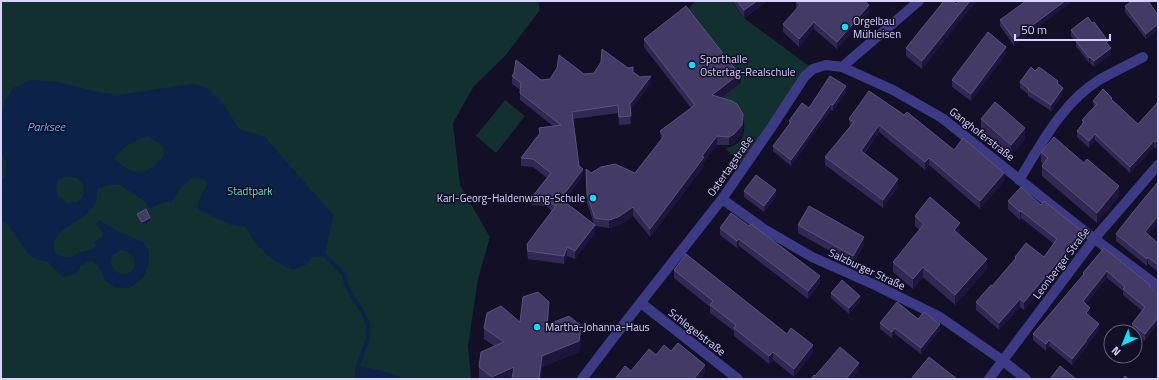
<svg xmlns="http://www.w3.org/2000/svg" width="1159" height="380" font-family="'Titillium Web',sans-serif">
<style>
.green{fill:#12302f}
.water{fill:#0c2248;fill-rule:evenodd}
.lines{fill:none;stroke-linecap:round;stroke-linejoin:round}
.stream{stroke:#0c2248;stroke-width:4}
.minor{stroke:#3d3a85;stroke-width:10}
.tertiary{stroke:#3d3a85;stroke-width:10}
.wall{fill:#312854}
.shaded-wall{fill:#1d163a}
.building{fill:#433a66;stroke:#5a527e}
.poi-dot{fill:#00e5ff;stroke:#130f26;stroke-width:1.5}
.labels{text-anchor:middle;stroke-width:3;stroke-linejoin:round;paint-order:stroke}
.poi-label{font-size:11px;fill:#d9d4ff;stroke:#130f26;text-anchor:start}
.street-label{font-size:11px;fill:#d9d4ff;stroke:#130f26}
.park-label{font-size:11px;fill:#5fe0c0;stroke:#130f26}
.water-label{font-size:12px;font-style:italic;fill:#62b6ff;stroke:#130f26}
</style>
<rect width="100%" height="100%" fill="#130f26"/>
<path class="green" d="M1,1H538L540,10L505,56L474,86L453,123L460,185L490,237L478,279L468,346L471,379H1Z
M695,1H731L744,18L813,69L744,167L725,148C742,146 748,131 742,116L714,103L741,82L686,12Z
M505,100L525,116L496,153L476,136Z"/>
<path class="water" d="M32,80L57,82L94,91L118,95L192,84L206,87L221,101L239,129L264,136L333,215L325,256L313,257L305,265L293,270C267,259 260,250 245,227L231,225L197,209L202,193L208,185L204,179L192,178L178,191L170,204L167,201L148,209L146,202L120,185H109L97,189C97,196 97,201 93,207C84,220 63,226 56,238C53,243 54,249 56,254C67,258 69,258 79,253C85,250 88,252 95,247L94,242L103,236V231L95,224L99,220L117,231L143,242L149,251V262L145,274L139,282L129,288L115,287L105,280L101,271L94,262L90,261L80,266V269C76,275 70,276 63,277L48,262L35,259L27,253L8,225L1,221V181L6,176V162L1,153V122L5,101L13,88ZM147,136L163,146L164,155C147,177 135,177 114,159C122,147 133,141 147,136ZM65,177L78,178L83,185L84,194L78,202L67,203L58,196L56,187L58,180ZM122,250C130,251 138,258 134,267C124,287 95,259 122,250Z
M358,366L380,370L405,379H357Z"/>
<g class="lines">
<path class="stream" d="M325,256L345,275C344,291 363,307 367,322C373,339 361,351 358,367C357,371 357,375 357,379"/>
<path class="minor" d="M842,67L893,90L942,118L1088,234L1158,286
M1019,180C1042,143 1062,103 1099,80C1113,72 1128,65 1143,57
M722,199L764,229L812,257L875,285L940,317L1002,360L1026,379
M641,303L738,379
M582,379L627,320L722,199L771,128L805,76L813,69L826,65L842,67L919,1"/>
<path class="tertiary" d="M989,379L1094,239L1158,165"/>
</g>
<path class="wall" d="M732,1H768L744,18Z
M796,1L869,13L837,49L814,29L799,47L783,32V24L797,9L796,8Z
M976,1L922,69L906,56V48L956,4Z
M1026,1L1014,46L1000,26V20Z
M1125,6L1158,15V30L1146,39L1125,12Z
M1071,30L1108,44L1111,54L1094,67L1090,63H1089L1076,46V42L1071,36Z
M644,39L739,83L720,97L743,122L742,134L734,143L729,145H717L704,162V166L650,237L633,216L618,226L609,228L595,226V233L575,259L567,256L564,264L528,259L527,253V244L552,211L546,206L532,205V197L547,178L533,167L521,166V158L539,134V128L553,126L520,100V90L512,84V76L541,80L584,74L633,72L640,77L651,83L630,111L631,124L619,125L618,113L573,119L579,166L583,176L564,201L594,224L587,203L586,169L591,173H635L661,140L660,131L691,108L644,47Z
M1006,54L971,101L952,87V80Z
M1035,71L1058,84L1063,94L1051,111L1028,96V94L1020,88V82Z
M869,91L954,150L1004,181L980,209L929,165L925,170L879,132L865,153L898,187L883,208L825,165V157L850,127L849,119Z
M846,92L833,111L831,110L791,166L773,151V146L789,124V121L809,108Z
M1112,100L1138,124L1158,102L1156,149L1154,147L1130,173L1095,140L1089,148L1077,137V131L1082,125V120L1094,107L1093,101Z
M981,119L1025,139L1011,155L981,129Z
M1041,152L1084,163L1119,196L1097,223L1042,176V166L1043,164L1041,162Z
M1158,182V223L1148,235L1158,243V272L1148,264L1147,266L1116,241V234Z
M744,191L776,196L764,212L744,197Z
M1008,201L1041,205L1083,240L1024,310L1020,307L999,330L976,310V302L992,286L1015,260V257H1044L1054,244L1021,218L1020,220L1008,209Z
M137,214L150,221L142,225L137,217Z
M915,216L960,232L959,234L987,269L955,305L923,277L913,289L893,272V262L920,230L915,226Z
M798,225L864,245L853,264L798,233Z
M749,226L820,283L808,299L739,246L737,248L720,235V228Z
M1104,248L1150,285L1145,341L1135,333V332H1134L1132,331V324L1142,311L1123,295V291L1107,278L1086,304L1090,314L1089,316L1099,330L1087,345V347L1072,365L1049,346L1046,351L1033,340V334L1083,275V273Z
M674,270L787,334L813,353L794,377L773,360L769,364L734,336V331L710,313V307L674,278Z
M831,293L860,301L849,314L831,298Z
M549,312L548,325L581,336L579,352L542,367L541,379H512V378L511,379H480L479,378V367L494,346L484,339V328L520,322Z
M918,319L940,330L921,354L895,334L892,338L880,329V323Z"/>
<path class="shaded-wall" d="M757,1H768L744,18V10Z
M970,1H976V2L922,69V61Z
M1065,1H1073L1014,46V39Z
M869,5V13L837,49V42Z
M814,22V29L799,47V39Z
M1158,24V30L1146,39V34Z
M1006,47V54L971,101V94Z
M1111,48V54L1094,67V61Z
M1090,57V63H1089V58Z
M739,74V83L712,104V95Z
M651,76V83L630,112V104Z
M846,86V92L833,111V105Z
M1063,88V94L1051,111V105Z
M831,104V110L791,166V160Z
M743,114L742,134L734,143L729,145V137Z
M879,125V132L861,158V151Z
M1025,128V139L1011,155V145Z
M1095,134V140L1089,148V141Z
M717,136V145L704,162V166L650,237V229L702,156Z
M1158,140V146L1156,149V142Z
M1154,141V147L1130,173V167Z
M929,158V165L925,170V162Z
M583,169V176L555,214V206Z
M1004,173V181L980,209V201Z
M898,179V187L883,208V200Z
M1119,186V196L1097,223V213Z
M776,190V196L764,212V206Z
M633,207V216L618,226L609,228V220Z
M1021,211V218L1020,220V212Z
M1158,216V223L1145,239V232Z
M150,218V221L142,225V222Z
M960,223V232L954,240V230Z
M595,225V233L575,259V251Z
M1083,232V240L1024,310V302Z
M864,237V245L853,264V256Z
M739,239V246L737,248V241Z
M567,247V256L564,264V256Z
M1148,257V264L1147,266V259Z
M987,259V269L955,305V295Z
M923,267V277L913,289V279Z
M1107,271V278L1083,308V301Z
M820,276V283L808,299V291Z
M860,296V301L849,314V308Z
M1020,299V307L999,330V323Z
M549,302V312L547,336V325Z
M1090,308V314L1086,319V313Z
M1158,318V324L1145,341V334Z
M940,324V330L921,354V348Z
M1099,324V330L1087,345V347L1072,365V359L1086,340Z
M581,326V336L579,352L542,367L541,379H539L542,356Z
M895,328V334L892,338V332Z
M1049,340V346L1046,351V344Z
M813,345V353L794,377V369Z
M773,352V360L769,364V356Z
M859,363V371L852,379H846Z
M705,365V373L701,379H694Z
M514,367V378L511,379H492V377Z"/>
<path class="building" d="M737,1H757L744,10Z
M796,1H864L869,5L837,42L814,22L799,39L783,24L800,5Z
M944,1H952L956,4L960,1H970L922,61L906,48Z
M1026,1H1065L1014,39L1000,20Z
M1132,1H1148L1158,15V24L1146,34L1125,6Z
M686,6L739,74L712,95L732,101L737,104L743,114L742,125L734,134L729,137L717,136L702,156L704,157L650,229L633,207L618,217L609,220L595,218L587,194L586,169L591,173L601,167L615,164L635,173L664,136L660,131L695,105L644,39Z
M1088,17L1092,23L1094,22L1108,41L1106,42L1111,48L1094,61L1090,57L1089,58L1076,41L1078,39L1071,30Z
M988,32L1006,47L971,94L952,80Z
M602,49L628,68L633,67V72L640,77L651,76L630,104L631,116L619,117L618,105L572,112L579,166L583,169L555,206L546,199L532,197L551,173L533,159L521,158L540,133L539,128L561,125L520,93L521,83L512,76L514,73L516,60L541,80L550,79L557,68L559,55L584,74L594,73L601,62Z
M1031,67L1035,71L1039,67L1058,81L1057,83L1063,88L1051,105L1028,90L1029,89L1020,82Z
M830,76L846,86L833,105L831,104L791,160L773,146L791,122L789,121L802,103L809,108Z
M1103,89L1112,98L1111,99L1138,124L1158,102V140L1156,142L1154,141L1130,167L1095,134L1089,141L1077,131L1084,122L1082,120L1097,104L1093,101Z
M869,91L904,115L907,112L954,150L963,138L1004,173L980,201L929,158L925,162L879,125L861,151L898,179L883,200L825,157L854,122L849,119Z
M995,102L1025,128L1011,145L981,119Z
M1054,137L1084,163L1087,159L1119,186L1097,213L1042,166L1048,158L1041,152Z
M756,175L776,190L764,206L744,191Z
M1158,182V216L1145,232L1158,243V265L1148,257L1147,259L1116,234L1133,212Z
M1021,187L1041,205L1044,201L1083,232L1024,302L1020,299L999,323L976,302L991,285L992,286L1016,258L1015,257L1026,243L1044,257L1057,239L1021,211L1020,212L1008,201Z
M930,197L960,223L954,230L987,259L955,295L923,267L913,279L893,262L924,224L915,216Z
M561,199L595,225L575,251L567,247L564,256L528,251L527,244Z
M809,206L864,237L853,256L798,225Z
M146,209L150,218L142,222L137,214Z
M731,213L749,226L751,224L820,276L808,291L739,239L737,241L720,228Z
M1104,248L1150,285L1149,286L1158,293V318L1145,334L1132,324L1145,307L1123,289L1125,287L1107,271L1083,301L1090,308L1086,313L1099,324L1086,340H1087L1072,359L1049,340L1046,344L1033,334L1084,274L1083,273Z
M686,254L787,334L791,328L813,345L794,369L773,352L769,356L734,328L736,325L710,305L713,301L674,270Z
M842,280L860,296L849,308L831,293Z
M538,292L549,302L547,325L569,316L581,326L579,341L542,356L539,379H512L514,367L492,377L479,367L481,352L504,342L484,328L487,313L501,306L520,322L523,297Z
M897,302L918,319L924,312L940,324L921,348L895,328L892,332L880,323Z
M678,343L705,365L694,379H615L625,366L631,371L649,349L656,355L664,345L671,351Z
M840,347L859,363L846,379H811L814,375L815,376Z
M929,357L957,379H911Z
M1060,366L1076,379H1050Z
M1125,376L1129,379H1122Z"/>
<g class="poi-dot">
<circle cx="845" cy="27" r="4"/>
<circle cx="692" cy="65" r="4"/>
<circle cx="593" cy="198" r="4"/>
<circle cx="537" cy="327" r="4"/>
</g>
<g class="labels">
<g class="poi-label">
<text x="853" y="25">Orgelbau<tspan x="853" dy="13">Mühleisen</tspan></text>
<text x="700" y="63">Sporthalle<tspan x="700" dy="13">Ostertag-Realschule</tspan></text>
<text x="585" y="202" text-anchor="end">Karl-Georg-Haldenwang-Schule</text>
<text x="545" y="331">Martha-Johanna-Haus</text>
</g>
<g class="street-label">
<text transform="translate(982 134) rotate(38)" y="4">Ganghoferstraße</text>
<text transform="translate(730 166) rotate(-55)" y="4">Ostertagstraße</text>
<text transform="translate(1061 263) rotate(-53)" y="4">Leonberger Straße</text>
<text transform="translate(867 269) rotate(25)" y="4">Salzburger Straße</text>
<text transform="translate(697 332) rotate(38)" y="4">Schlegelstraße</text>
</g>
<g class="park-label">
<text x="250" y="195">Stadtpark</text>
</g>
<g class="water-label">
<text x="46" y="131">Parksee</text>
</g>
</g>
<rect width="1159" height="380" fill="none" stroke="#d9d4ff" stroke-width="4"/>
<g transform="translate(1123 344) rotate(224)"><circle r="19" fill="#130f26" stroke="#625e7d"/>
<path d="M0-3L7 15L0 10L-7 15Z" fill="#00e5ff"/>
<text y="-6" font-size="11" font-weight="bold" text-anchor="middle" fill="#d9d4ff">N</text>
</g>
<path d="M1015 34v6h95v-6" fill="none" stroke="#d9d4ff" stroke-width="2"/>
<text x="1021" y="34" font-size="12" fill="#d9d4ff" stroke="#130f26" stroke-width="3" paint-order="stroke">50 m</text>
</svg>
